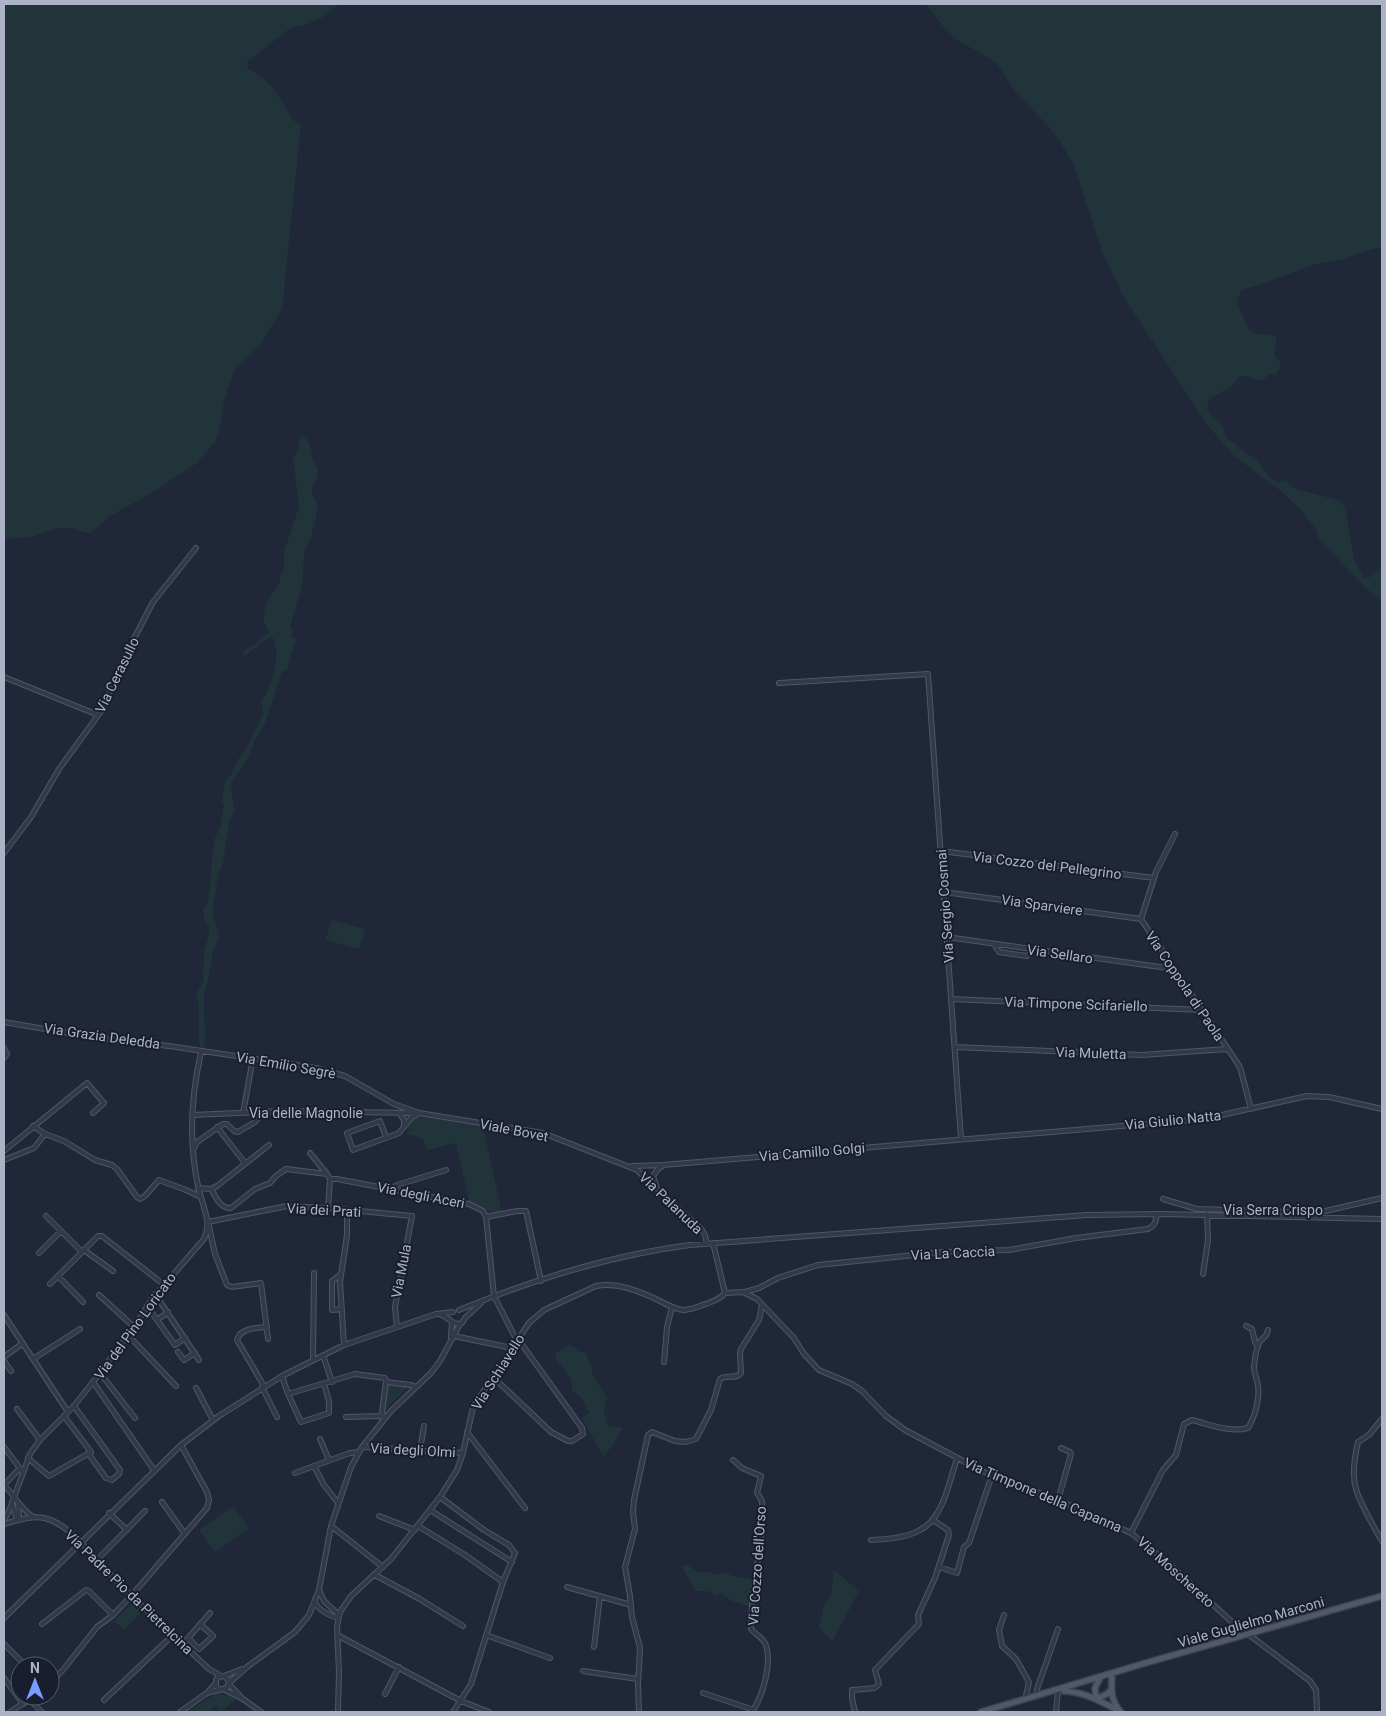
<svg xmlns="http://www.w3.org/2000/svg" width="1386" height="1716" font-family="Roboto,sans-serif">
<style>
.green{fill:#21343a}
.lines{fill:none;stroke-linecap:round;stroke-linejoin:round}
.minor-casing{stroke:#505667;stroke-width:6}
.major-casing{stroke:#3c4252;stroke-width:8}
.minor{stroke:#323949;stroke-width:4}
.major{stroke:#505869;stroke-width:5}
.labels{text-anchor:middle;stroke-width:4;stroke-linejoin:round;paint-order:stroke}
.street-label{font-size:14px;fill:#acb3c6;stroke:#181e2d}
</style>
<rect width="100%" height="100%" fill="#1f2739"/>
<path class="green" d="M4,4H339L321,18L308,24L295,27L288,30L247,62L248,69C252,71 257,73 261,76C276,88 284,106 294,121L301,124L282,309L260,345L234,371L225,397L218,435L215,442L197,463L150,494L112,515L92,532L85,533L72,528H58L31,537L4,539Z
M926,4H1382V247L1362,252L1344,259L1316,264L1256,286L1241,290L1237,303L1249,330L1258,334L1273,335L1277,338L1274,356L1280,362L1281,367L1276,375L1270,374L1263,380L1254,379L1245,376H1240L1231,387L1210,398L1207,407L1208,412L1222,425L1227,438L1257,461L1271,478L1278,483L1282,480L1286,481L1293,488L1338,500L1345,507L1354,559L1364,578L1370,577L1382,567V600L1368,590L1319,540L1316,529L1300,509L1282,492L1234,456L1205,422L1123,296L1103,254L1073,163L1059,140L1049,127L1017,94L997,64L989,58L957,40L945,29Z
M302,437L306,438L311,448L312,457L318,470L317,477L312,487V494L317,504V511L311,537L304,553L303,580L290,628L293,630L291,638L296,639L287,671H282L266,721L254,742L248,759L234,778L231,787L235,811L230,819L223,862L218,875L215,897L213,904V915L218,931L219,938L213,951L208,980L204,993L205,1047H200C197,1029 202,1013 196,994L203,982L204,949L209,936L208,925L205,920L203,909L208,904L214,840L220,827L224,806L222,801L225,781L231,775L240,756L245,751L259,723L263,712L261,702C271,690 284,648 271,636L242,658L245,650L256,643L269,632L263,620L266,603L279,583L284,565V551L299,507L293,458C300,452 297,443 302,437Z
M332,920L365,929L359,949L325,940Z
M417,1116L483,1126L502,1213H491L483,1207L469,1201L456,1143L427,1150L422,1138L406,1134L409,1130L407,1126Z
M570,1344L580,1352L586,1353L592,1367V1374L607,1397L604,1410L607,1424L610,1426L623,1428L613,1445L603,1457L582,1418L589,1413L582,1399L572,1390V1380L562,1366L555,1359L556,1352H559Z
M391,1384L410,1386L384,1410L388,1385Z
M233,1506L249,1528L215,1552L199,1530Z
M686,1564L699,1573L709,1571L715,1575L723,1572L736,1577L754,1580L751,1607L730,1600L722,1593L716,1596L707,1591H696L683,1569V1566Z
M834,1570L859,1591L832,1642L819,1627L824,1604C833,1597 833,1581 834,1570Z
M133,1602L142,1612L124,1630L114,1621Z
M215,1694L229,1695L236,1700L221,1712L215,1706L208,1712H186Z"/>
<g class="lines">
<g class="minor-casing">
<path id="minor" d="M4,677L98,715
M779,683L928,674L961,1139
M1175,834L1156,872L1141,919L1240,1067L1251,1109
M941,851L1154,878
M4,853L31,817L59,769L102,710L125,656L153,602L196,548
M944,892L1141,919
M947,937L1174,969
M994,944L999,952L1027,956L1034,950
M951,999L1201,1010
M4,1022L104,1039L169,1046L316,1068L345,1076L394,1104L419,1113L543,1133L637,1170L702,1230L705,1235L707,1244
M955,1047L1142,1055L1227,1049
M4,1048L7,1054L4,1058
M243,1113L253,1058
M400,1114L404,1120V1127
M192,1115L282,1111L417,1113
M33,1126L45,1134L64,1141L95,1160L112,1165L117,1169L137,1197L140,1199L145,1196L159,1180L186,1190L201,1197
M217,1127L245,1163
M386,1137L380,1121L347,1133L353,1150L399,1133L411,1118L417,1114
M194,1148L197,1142L223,1124H227L234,1131L238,1132L255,1122L263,1112
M4,1151L87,1083L104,1103L93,1113
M310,1153L327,1174
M4,1160L34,1148L45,1134
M632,1166L663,1165L1204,1119L1307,1096L1329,1097L1382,1109
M656,1185L653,1176L658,1169L662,1166
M198,1188L211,1189L217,1186L269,1145
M211,1189C216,1197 220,1209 231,1208L255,1189L270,1183L276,1176L286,1169L327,1174L330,1179
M391,1189L397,1185L446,1170
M1163,1199L1197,1209L1292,1212H1321L1382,1198
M328,1208L330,1179H337L469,1204L483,1211L486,1217L494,1296L517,1341
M46,1216L82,1252
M486,1217L517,1211H526L541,1281
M713,1243L725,1293L743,1292L757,1299L794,1338L804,1354L819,1370L852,1384L862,1391L886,1416L905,1430L982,1471L1058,1500L1131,1533L1168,1563L1246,1635
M84,1250L113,1271
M39,1253L61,1231
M1203,1274L1208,1240L1207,1214
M340,1275L332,1281V1310L342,1309
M58,1276L83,1302
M50,1284L98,1236H102L163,1284
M745,1292L759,1288L778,1278L818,1265L944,1252L1009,1250L1076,1238L1148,1229C1155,1226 1156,1221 1157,1214
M155,1294L199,1360
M99,1295L134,1327
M147,1306L175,1345L185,1338
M459,1310C532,1280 612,1255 690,1245L1087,1215L1162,1214L1382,1219
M439,1314C448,1316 453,1327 462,1323L465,1318L481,1303
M4,1315L68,1412
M157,1320L168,1312
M1246,1326L1252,1329L1255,1342L1258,1346
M128,1335L176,1386
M454,1336L512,1348
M451,1337L452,1322
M268,1339L261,1283L232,1287L227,1285L215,1254L208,1222L287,1206L328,1208L412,1216L395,1307L397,1327
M344,1345L340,1282L347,1235V1210
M178,1352L184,1360L195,1353
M323,1355L332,1382
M4,1357L23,1343
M33,1359L80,1329
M313,1360L314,1273
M4,1361L11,1371
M664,1362L667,1327L672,1307
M100,1373L135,1418
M282,1376L288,1394L355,1374L385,1378L386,1382L411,1385L416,1387
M493,1377L551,1432L568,1441H572L583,1434L582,1428L518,1339
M93,1382L154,1470
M264,1386L237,1340C240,1328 256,1328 267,1327
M262,1387L277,1417
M196,1388L213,1420
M288,1394L301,1422L329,1413V1401L324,1384
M17,1409L40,1440
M64,1416L91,1452L90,1456L106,1478L112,1480L119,1474L120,1470L74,1406
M346,1417L382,1416
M384,1419L382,1412L386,1382
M1382,1419L1369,1435L1358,1442C1355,1455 1352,1476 1356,1489C1360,1504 1374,1527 1382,1541
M467,1432L525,1508
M320,1439L329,1460
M4,1447L22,1471
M363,1447L463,1453
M420,1450L424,1426
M28,1458L49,1476L91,1452
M733,1460L742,1468L761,1476L757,1493L762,1501V1527L752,1605L751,1629C755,1634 762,1637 765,1643C773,1661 763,1696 752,1712
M314,1466L350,1453L359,1452
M295,1473L314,1466L324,1485L338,1503
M4,1485C14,1495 20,1508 32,1516
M4,1485L20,1468
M440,1497L484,1530L509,1545L515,1553L503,1582L471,1684L453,1712
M1058,1500L1071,1454L1070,1452L1061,1448
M162,1502L185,1534
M12,1503L17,1520
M430,1510L512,1562
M109,1513L127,1530
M379,1516L415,1530
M4,1520L9,1511L30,1454L40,1440L73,1407L93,1382L134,1327L152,1299L204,1239C212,1222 203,1207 199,1190C188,1144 191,1097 201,1052
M17,1520L19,1516L18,1503
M4,1524C22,1519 37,1513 55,1522C78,1534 93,1557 110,1574C142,1607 176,1638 209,1669L221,1676
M331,1526L383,1567
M418,1526L465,1555L503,1582
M1131,1533L1163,1470L1176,1455L1184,1424L1192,1420C1209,1424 1230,1433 1248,1428C1255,1417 1260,1398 1258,1386C1257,1379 1254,1373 1254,1366C1255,1360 1256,1348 1259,1343C1263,1337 1267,1337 1268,1330
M871,1540C938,1538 940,1515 957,1458
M97,1560L145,1511
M939,1567L957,1573L964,1547L969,1543L992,1475
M375,1575L418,1598L463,1626
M567,1587L631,1605
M319,1590L324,1601L339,1615
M315,1602C318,1610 330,1616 338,1618
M1004,1615L999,1630L1002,1646L1016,1659L1029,1682L1025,1700
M4,1618L181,1445L219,1416L282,1376L344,1345L436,1314L453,1312
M42,1624L86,1590L89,1591L113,1615
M1248,1634L1310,1681L1316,1690L1317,1712
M337,1635L461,1701L489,1712
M486,1635L550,1658
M188,1638L199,1649L213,1636L200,1624
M4,1644L21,1661
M183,1644L210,1613
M594,1647L600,1596
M583,1671L638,1679
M224,1676L242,1669
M4,1678L23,1704
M50,1683L63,1670L97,1627L113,1615L132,1595L207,1508L209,1500L207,1492L181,1445
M229,1683L247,1667L295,1632L309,1615L319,1590L331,1526L351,1467L362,1447L391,1411L431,1373L440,1361L460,1324
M229,1684L241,1697
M225,1690L243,1699L261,1712
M207,1693L227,1688L229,1681L224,1676L218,1677L216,1680V1686L220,1690
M703,1693L754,1710
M385,1694L399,1667
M1036,1697L1037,1689L1058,1629
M104,1700L173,1635
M31,1701L42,1712
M10,1712L25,1702L31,1701
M180,1712L207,1693L215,1684
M338,1712L339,1672L337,1627L340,1612L351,1596L391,1559L440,1497L457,1470L463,1453L473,1407L529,1323L544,1310L596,1286C617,1282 639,1291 658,1300C666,1304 674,1309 683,1310C691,1310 699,1306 706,1304C713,1301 721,1299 725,1293
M639,1712L638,1684L640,1648L632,1617L630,1596L625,1567L635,1529L633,1512L634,1500L648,1435L652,1432L675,1441L686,1442L696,1439L711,1410L720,1379C726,1374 736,1380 741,1373L740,1353L741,1349L759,1320L762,1305
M855,1712L852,1698V1690L875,1688L879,1684L875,1670L919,1624L918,1615L935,1578L949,1535L948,1530L933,1520
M1056,1712L1058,1691"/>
</g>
<g class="major-casing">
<path id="major" d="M1110,1675L1112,1678C1111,1691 1111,1700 1120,1711
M1064,1691C1085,1692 1102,1702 1121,1712
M1096,1699L1095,1688L1100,1678
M1096,1699L1107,1694L1111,1690
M981,1712L1149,1662L1382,1596"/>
</g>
<use href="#minor" class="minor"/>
<use href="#major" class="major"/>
</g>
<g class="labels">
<g class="street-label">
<text transform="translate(117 675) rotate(-64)" y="5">Via Cerasullo</text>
<text transform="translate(1047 865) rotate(7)" y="5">Via Cozzo del Pellegrino</text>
<text transform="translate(1042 905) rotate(8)" y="5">Via Sparviere</text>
<text transform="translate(945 906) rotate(-94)" y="5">Via Sergio Cosmai</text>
<text transform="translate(1060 954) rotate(8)" y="5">Via Sellaro</text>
<text transform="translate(1185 986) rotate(56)" y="5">Via Coppola di Paola</text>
<text transform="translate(1076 1004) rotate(2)" y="5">Via Timpone Scifariello</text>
<text transform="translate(102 1036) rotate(8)" y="5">Via Grazia Deledda</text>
<text transform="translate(1091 1053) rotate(2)" y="5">Via Muletta</text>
<text transform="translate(286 1065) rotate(10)" y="5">Via Emilio Segrè</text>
<text x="306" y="1118">Via delle Magnolie</text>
<text transform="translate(1173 1120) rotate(-6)" y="5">Via Giulio Natta</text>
<text transform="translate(514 1130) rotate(11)" y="5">Viale Bovet</text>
<text transform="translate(812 1152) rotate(-5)" y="5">Via Camillo Golgi</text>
<text transform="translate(421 1195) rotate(11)" y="5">Via degli Aceri</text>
<text transform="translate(671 1203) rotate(44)" y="5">Via Palanuda</text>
<text transform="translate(324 1210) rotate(3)" y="5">Via dei Prati</text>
<text x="1273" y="1215">Via Serra Crispo</text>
<text transform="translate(953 1253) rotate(-3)" y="5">Via La Caccia</text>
<text transform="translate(401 1271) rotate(-79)" y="5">Via Mula</text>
<text transform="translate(135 1326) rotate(-54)" y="5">Via del Pino Loricato</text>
<text transform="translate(498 1372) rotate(-58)" y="5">Via Schiavello</text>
<text transform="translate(413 1450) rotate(3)" y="5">Via degli Olmi</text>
<text transform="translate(1043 1495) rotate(23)" y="5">Via Timpone della Capanna</text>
<text transform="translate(757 1566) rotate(-86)" y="5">Via Cozzo dell'Orso</text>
<text transform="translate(1176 1572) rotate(42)" y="5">Via Moschereto</text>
<text transform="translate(129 1592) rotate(44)" y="5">Via Padre Pio da Pietrelcina</text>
<text transform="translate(1251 1622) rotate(-16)" y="5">Viale Guglielmo Marconi</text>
</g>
</g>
<rect width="1386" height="1716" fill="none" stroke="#acb3c6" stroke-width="10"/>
<g transform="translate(35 1681)"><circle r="24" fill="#181e2d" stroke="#535a6a"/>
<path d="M0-4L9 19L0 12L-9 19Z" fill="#799cff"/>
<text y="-8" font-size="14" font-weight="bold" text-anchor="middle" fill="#acb3c6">N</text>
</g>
</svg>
